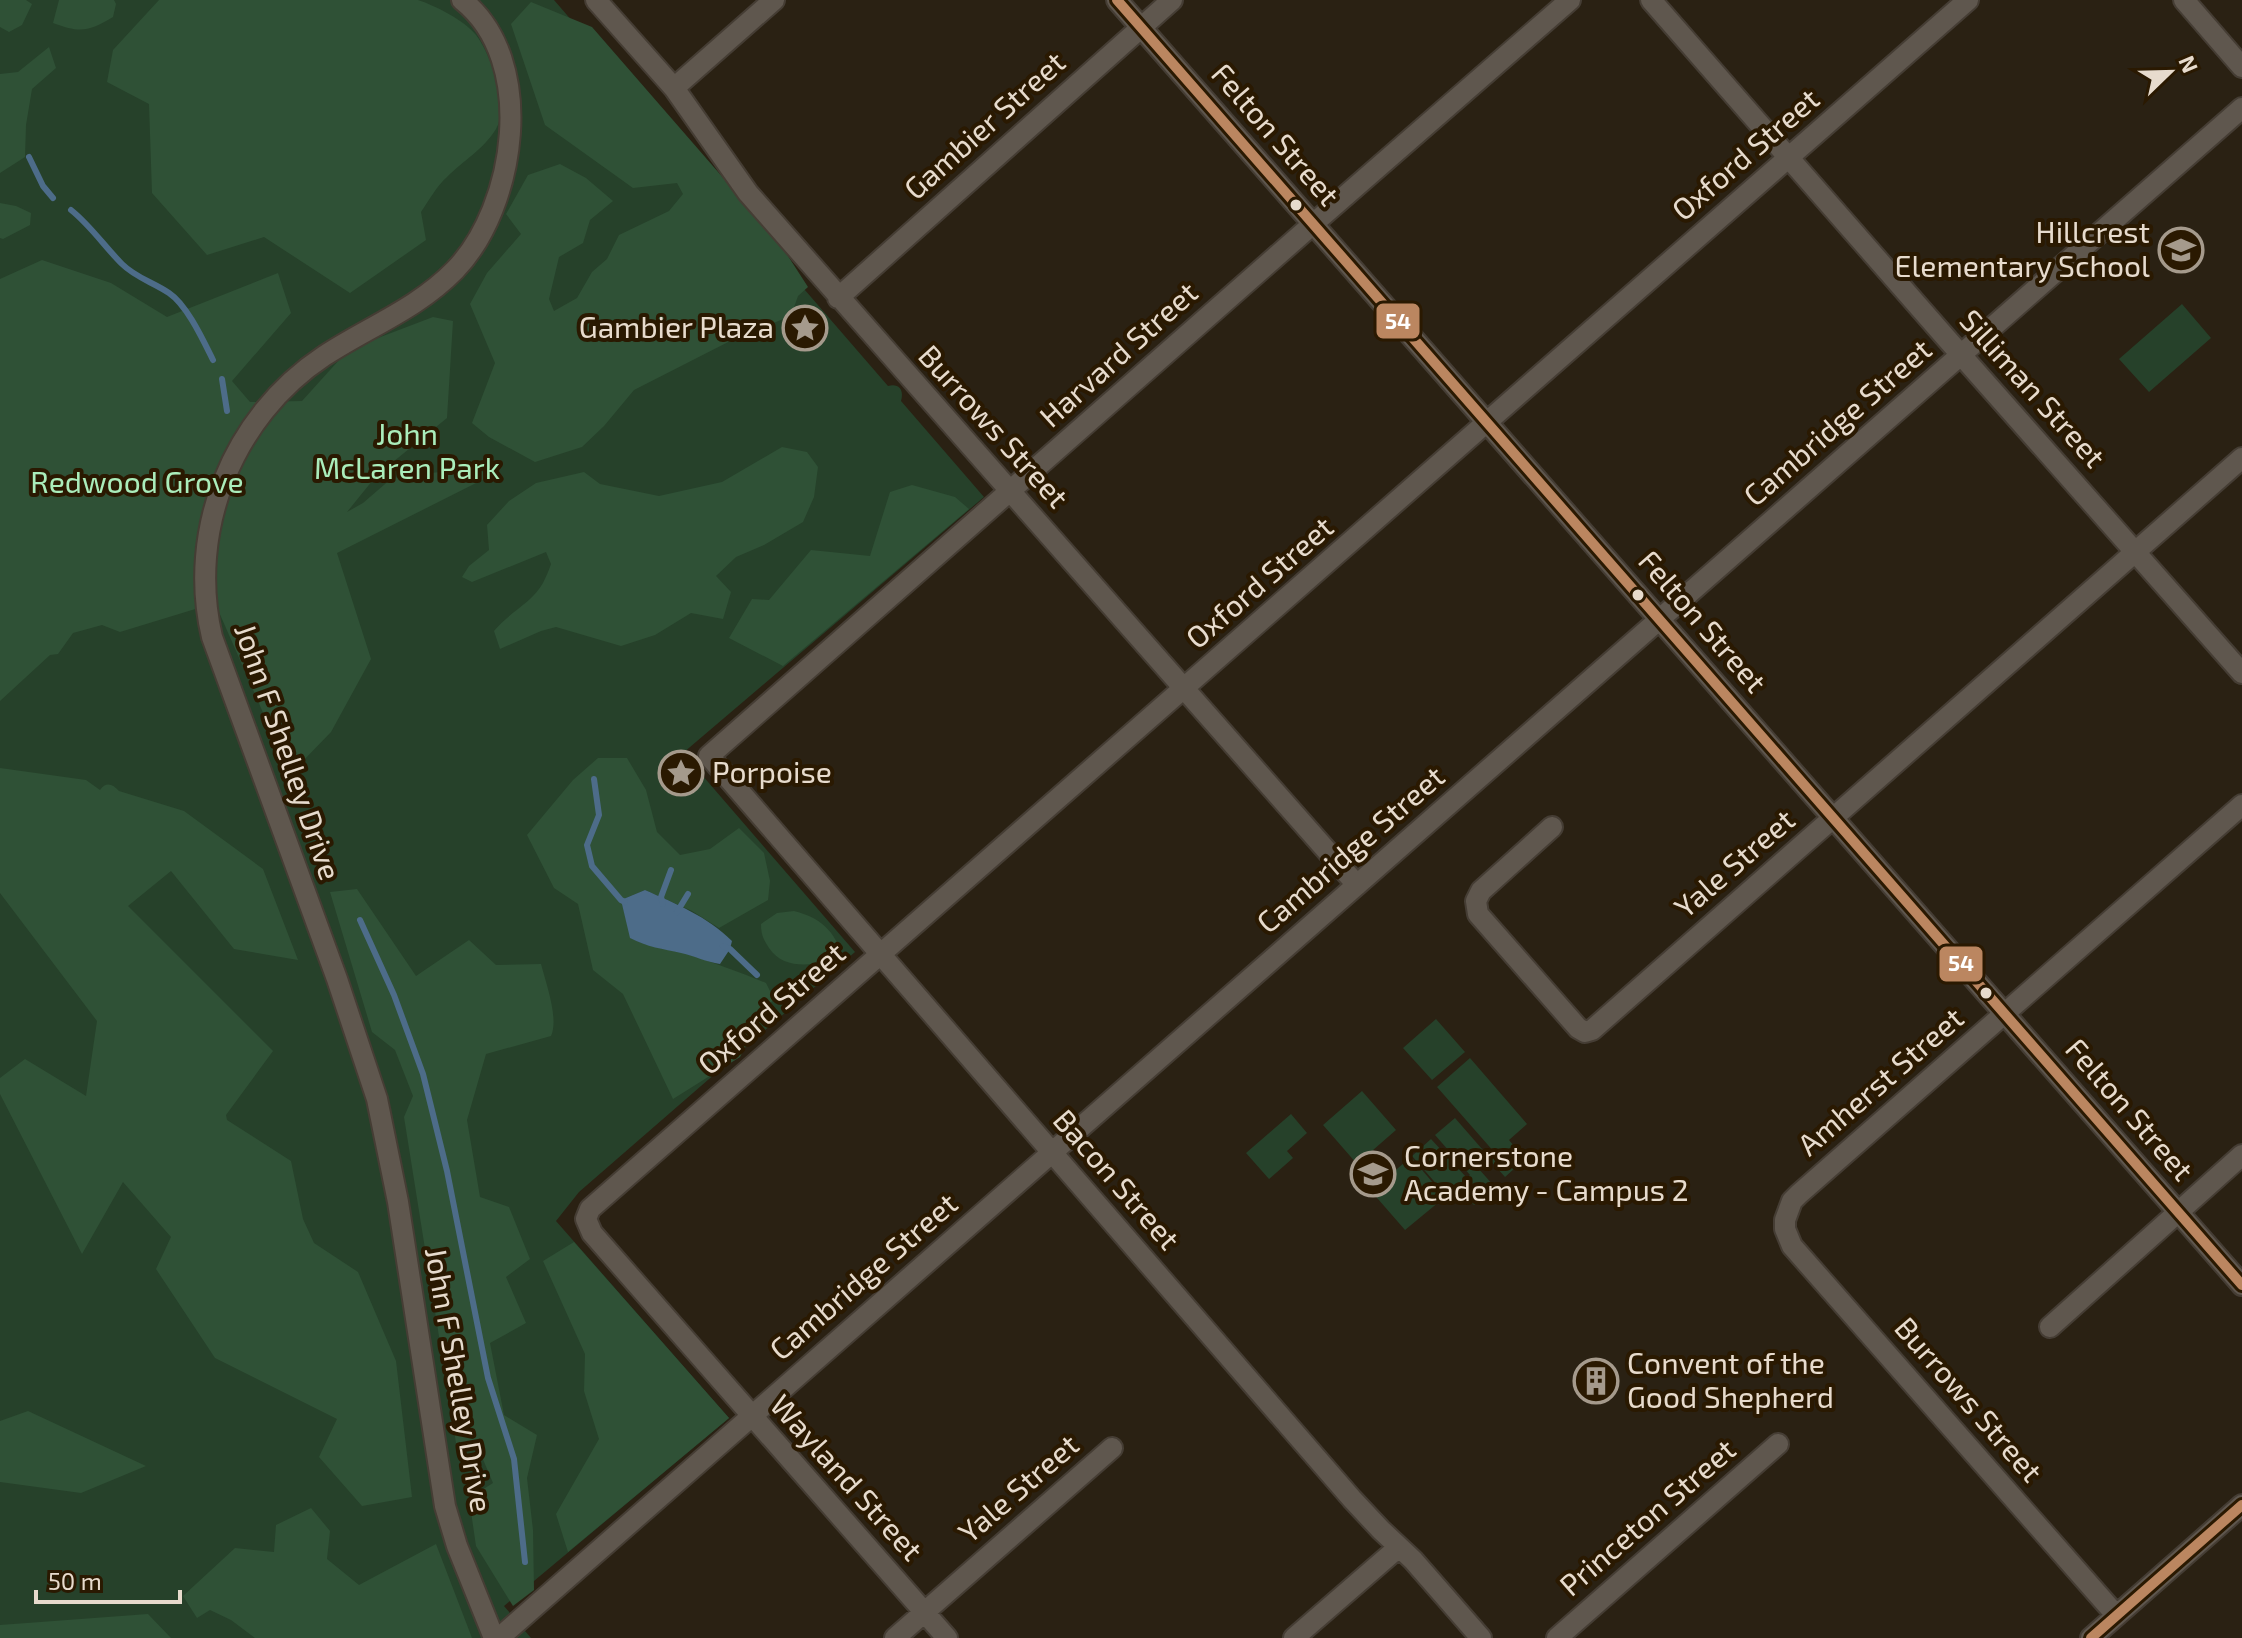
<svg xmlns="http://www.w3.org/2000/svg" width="2242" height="1638" font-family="'Exo 2',sans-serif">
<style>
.green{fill:#26412a}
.forest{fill:#2f5136}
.water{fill:#4d6c89}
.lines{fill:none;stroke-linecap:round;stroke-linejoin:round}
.stream{stroke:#4d6c89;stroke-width:6}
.street-casing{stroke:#453d34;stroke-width:24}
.street{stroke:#5f574e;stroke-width:20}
.bus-1-casing{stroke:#2a1901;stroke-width:16}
.bus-1{stroke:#bb8660;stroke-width:10}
.bus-dot{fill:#e7dbcd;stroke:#2a1901;stroke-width:3}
.labels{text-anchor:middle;stroke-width:8;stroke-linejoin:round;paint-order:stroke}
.street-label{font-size:30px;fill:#e7dbcd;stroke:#2a1901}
.poi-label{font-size:30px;fill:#e7dbcd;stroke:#2a1901;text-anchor:start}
.park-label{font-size:30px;fill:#aaedbb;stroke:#2a1901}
.line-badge{stroke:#2a1901;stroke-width:3}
.badge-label{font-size:22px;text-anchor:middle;font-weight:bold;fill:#fff}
</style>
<rect width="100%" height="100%" fill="#2a2113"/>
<path class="green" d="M0,0H554L888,386C900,383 904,391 901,401L984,497L683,753L855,952L579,1192L556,1221L729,1418L504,1606L531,1638H0Z
M2182,304L2211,338L2149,392L2119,359Z
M1436,1019L1465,1052L1432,1080L1403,1048Z
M1470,1058L1527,1124L1509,1140L1525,1159L1505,1177L1489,1159L1478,1168L1494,1186L1474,1205L1457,1186L1446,1195L1412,1156L1431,1139L1467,1178L1470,1175L1435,1135L1455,1118L1489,1157L1495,1153L1437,1087Z
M1362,1091L1396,1130L1357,1164L1323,1125Z
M1291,1114L1307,1133L1287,1151L1293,1158L1269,1179L1246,1153Z
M1411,1157L1445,1197L1405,1230L1371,1191Z"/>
<path class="forest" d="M0,0H26L32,4L22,25L9,32L0,27Z
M59,0H114L116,4L113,17C88,32 80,33 53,23Z
M159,0H418C436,6 464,20 476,35C491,54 509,107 496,129C482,151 465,159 447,177C437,186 429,200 421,212L426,240L350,293L264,237L207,255L152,193L149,104L107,82L113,50Z
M531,2L592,27L779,242L808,287L798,296L791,316L738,337L634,390L604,426L582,447L535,462L489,437L472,423L495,363L470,304L487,273L521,234L506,214L528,175L560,164L586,178L613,201L590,220L583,243L559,257L549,299L554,311L577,298L592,272L607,259L619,235L669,211L683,194L677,183L633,188L545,125L511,24Z
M49,47L56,68L32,89L26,125L25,157L0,173V74L18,72Z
M0,203L16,206L31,213L30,225L3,239L0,238Z
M42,260L111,283L167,317L278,273L291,313L232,381L250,402L302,401L349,349L433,317L453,321L447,418L377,475L347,512L363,503L392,478L455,470L476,465L488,477L337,553L371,659L331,732L301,763L268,724L215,603L120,632L102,625L73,633L58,654L50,655L0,701V279Z
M782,447L807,452L818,467L814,497L803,522L764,545L736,557L716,576L731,592L723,619L691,613L655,635L621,646L556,627L541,631L500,649L494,631C508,613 532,603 543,583C546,577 549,570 551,564L546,552L472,582L462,577L469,566L489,550L487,525L509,501L536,483L584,472L600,484L659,496L722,482Z
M912,485L955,497L969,509L783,666L729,638L752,599L769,600L811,550L870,556L890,492Z
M598,758H627L646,790L657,832L680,855L710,849L739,828L764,853L770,881L768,900L719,928L692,911L645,890L621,900L631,938C649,948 667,948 687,954C714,963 740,972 766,983L774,999L763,1012L740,1057L673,1099L623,994L593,970L578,904L554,888L527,835L573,780Z
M0,768L86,780L100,790C106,781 113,784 119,791L184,811L263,869L298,960L234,949L171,871L128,906L273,1051L226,1115L227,1120L291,1161L303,1219L314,1243L358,1272L396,1361L412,1497L362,1506L319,1457L337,1419L215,1358L156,1269L171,1237L123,1182L82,1254L0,1094V1078L25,1059L86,1096L97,1021L0,893Z
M357,889L416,976L469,940L496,965L541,964C546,983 559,1019 551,1036L486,1054L467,1120L480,1197L509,1207L530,1259L506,1277L526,1323L490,1343L504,1415L537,1435L527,1478L533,1530L534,1590L513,1606L476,1546L469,1498L493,1483L479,1450L456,1443L404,1117L413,1096L395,1050L372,1032L330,892Z
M794,911C819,917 836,931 842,957C818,965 785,972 769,948C763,939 761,934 761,924L777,913Z
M574,1242L729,1418L568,1552L556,1514L599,1439L584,1391L585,1354L543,1261Z
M28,1411L146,1466L81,1493L0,1482V1421Z
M311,1508L330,1531L327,1559L359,1585L436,1544L472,1638H255L231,1620L210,1610L197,1618L183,1596L235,1548L274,1552L276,1525Z
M148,1614L171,1638H0V1625Z"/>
<path class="water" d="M645,890C676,904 707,916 732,941L730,949L720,964C706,962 695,956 681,953C663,949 647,947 630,938L621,900Z"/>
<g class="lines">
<path class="stream" d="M29,157L43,186L53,198
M71,210C91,226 104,246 122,264C136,278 153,282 169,293C187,305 203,340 213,360
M222,379L227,411
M594,779L599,815L587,845L592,866L621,900L625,902
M663,904L661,897L671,870
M677,912L688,894
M360,920L394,995L423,1074L447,1171L488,1378L514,1459L525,1562
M723,946L730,949L757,975"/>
<g class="street-casing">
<path id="street" d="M462,0C538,60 516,207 455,270C417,309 368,327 324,356C232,417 187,531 212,637L337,979L377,1099L398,1202L445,1506L457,1546L494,1638
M596,0L674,88L748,193L1357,885
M1117,0L2242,1285
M1651,0L1947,339L2242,673
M2184,0L2242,67
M674,88L774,0
M838,298L1172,0
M1552,827L1481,891L1476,901L1478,914L1578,1028L1585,1032L1592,1030L2242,458
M2050,1327L2242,1155
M2116,1615L1792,1246L1785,1229V1220L1792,1201L1799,1194L2242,805
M499,1638L2242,108
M895,1638L1112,1448
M947,1638L592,1233L586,1219L590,1209L1968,0
M1294,1638L1399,1547
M1481,1638L1413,1560L1381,1530L1352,1499L709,756L1313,224L1570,0
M1557,1638L1778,1444
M2091,1638L2242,1505"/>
</g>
<use href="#street" class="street"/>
<g class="bus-1-casing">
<path id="bus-1" d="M1117,0L2242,1285
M2091,1638L2242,1505"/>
</g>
<use href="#bus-1" class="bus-1"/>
</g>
<defs>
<g id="school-ring" transform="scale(2.3)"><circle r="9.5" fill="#2a1901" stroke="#a59a8c" stroke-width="1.5"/><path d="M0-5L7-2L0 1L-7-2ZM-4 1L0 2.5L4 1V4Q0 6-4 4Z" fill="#a59a8c"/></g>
<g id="sight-ring" transform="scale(2.3)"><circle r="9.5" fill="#2a1901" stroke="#a59a8c" stroke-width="1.5"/><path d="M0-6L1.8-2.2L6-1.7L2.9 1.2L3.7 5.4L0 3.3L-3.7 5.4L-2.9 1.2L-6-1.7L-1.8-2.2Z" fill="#a59a8c"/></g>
<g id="building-ring" transform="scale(2.3)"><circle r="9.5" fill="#2a1901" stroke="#a59a8c" stroke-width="1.5"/><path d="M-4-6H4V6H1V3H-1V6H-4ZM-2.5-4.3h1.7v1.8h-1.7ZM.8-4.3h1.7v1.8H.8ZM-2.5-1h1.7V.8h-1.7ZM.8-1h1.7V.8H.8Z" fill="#a59a8c"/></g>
</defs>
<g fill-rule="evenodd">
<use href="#school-ring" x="2181" y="250"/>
<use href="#sight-ring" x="805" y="328"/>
<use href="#sight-ring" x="681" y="773"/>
<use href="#school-ring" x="1373" y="1174"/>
<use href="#building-ring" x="1596" y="1381"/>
</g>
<g class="bus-dot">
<circle cx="1296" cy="205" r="7"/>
<circle cx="1638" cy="595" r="7"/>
<circle cx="1986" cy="993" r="7"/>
</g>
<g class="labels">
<g class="street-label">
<text transform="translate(985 126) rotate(-42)" y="10">Gambier Street</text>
<text transform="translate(1275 135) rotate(49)" y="10">Felton Street</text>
<text transform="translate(1746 155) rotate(-41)" y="10">Oxford Street</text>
<text transform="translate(1119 355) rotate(-42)" y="10">Harvard Street</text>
<text transform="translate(2032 389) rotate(48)" y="10">Silliman Street</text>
<text transform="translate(1838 423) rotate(-41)" y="10">Cambridge Street</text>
<text transform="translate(993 427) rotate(48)" y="10">Burrows Street</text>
<text transform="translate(1260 583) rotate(-41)" y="10">Oxford Street</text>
<text transform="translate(1702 622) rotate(49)" y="10">Felton Street</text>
<text transform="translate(287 752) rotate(71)" y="10">John F Shelley Drive</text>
<text transform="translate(1351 850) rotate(-41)" y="10">Cambridge Street</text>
<text transform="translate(1735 864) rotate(-41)" y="10">Yale Street</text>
<text transform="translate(772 1009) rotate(-41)" y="10">Oxford Street</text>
<text transform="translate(1881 1082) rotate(-41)" y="10">Amherst Street</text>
<text transform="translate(2129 1110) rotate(49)" y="10">Felton Street</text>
<text transform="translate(1116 1180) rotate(49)" y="10">Bacon Street</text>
<text transform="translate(864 1277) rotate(-41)" y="10">Cambridge Street</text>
<text transform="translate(458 1380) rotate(80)" y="10">John F Shelley Drive</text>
<text transform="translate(1968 1400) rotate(49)" y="10">Burrows Street</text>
<text transform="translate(846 1478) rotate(48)" y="10">Wayland Street</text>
<text transform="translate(1019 1489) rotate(-41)" y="10">Yale Street</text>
<text transform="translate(1648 1518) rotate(-41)" y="10">Princeton Street</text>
</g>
<g class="poi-label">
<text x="2150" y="243" text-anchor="end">Hillcrest<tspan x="2150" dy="34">Elementary School</tspan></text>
<text x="774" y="338" text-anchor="end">Gambier Plaza</text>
<text x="712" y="783">Porpoise</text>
<text x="1404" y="1167">Cornerstone<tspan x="1404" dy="34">Academy - Campus 2</tspan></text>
<text x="1627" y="1374">Convent of the<tspan x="1627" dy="34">Good Shepherd</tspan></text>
</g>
<g class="park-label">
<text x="407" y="445">John<tspan x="407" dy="34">McLaren Park</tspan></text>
<text x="137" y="493">Redwood Grove</text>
</g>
</g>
<g class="line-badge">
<rect x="1375" y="302" width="46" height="38" rx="8" fill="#bb8660"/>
<rect x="1938" y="945" width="46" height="38" rx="8" fill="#bb8660"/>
</g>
<g class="badge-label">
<text x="1398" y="329">54</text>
<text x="1961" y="971">54</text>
</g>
<g transform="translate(2170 72) rotate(67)" stroke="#2a1901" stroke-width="6" paint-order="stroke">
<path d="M0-6L14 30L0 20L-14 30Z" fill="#e7dbcd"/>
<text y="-12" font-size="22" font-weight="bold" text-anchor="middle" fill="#e7dbcd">N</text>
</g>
<path d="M36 1590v12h144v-12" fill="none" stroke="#e7dbcd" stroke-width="4"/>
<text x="48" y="1590" font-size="24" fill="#e7dbcd" stroke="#2a1901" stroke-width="6" paint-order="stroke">50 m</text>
</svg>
